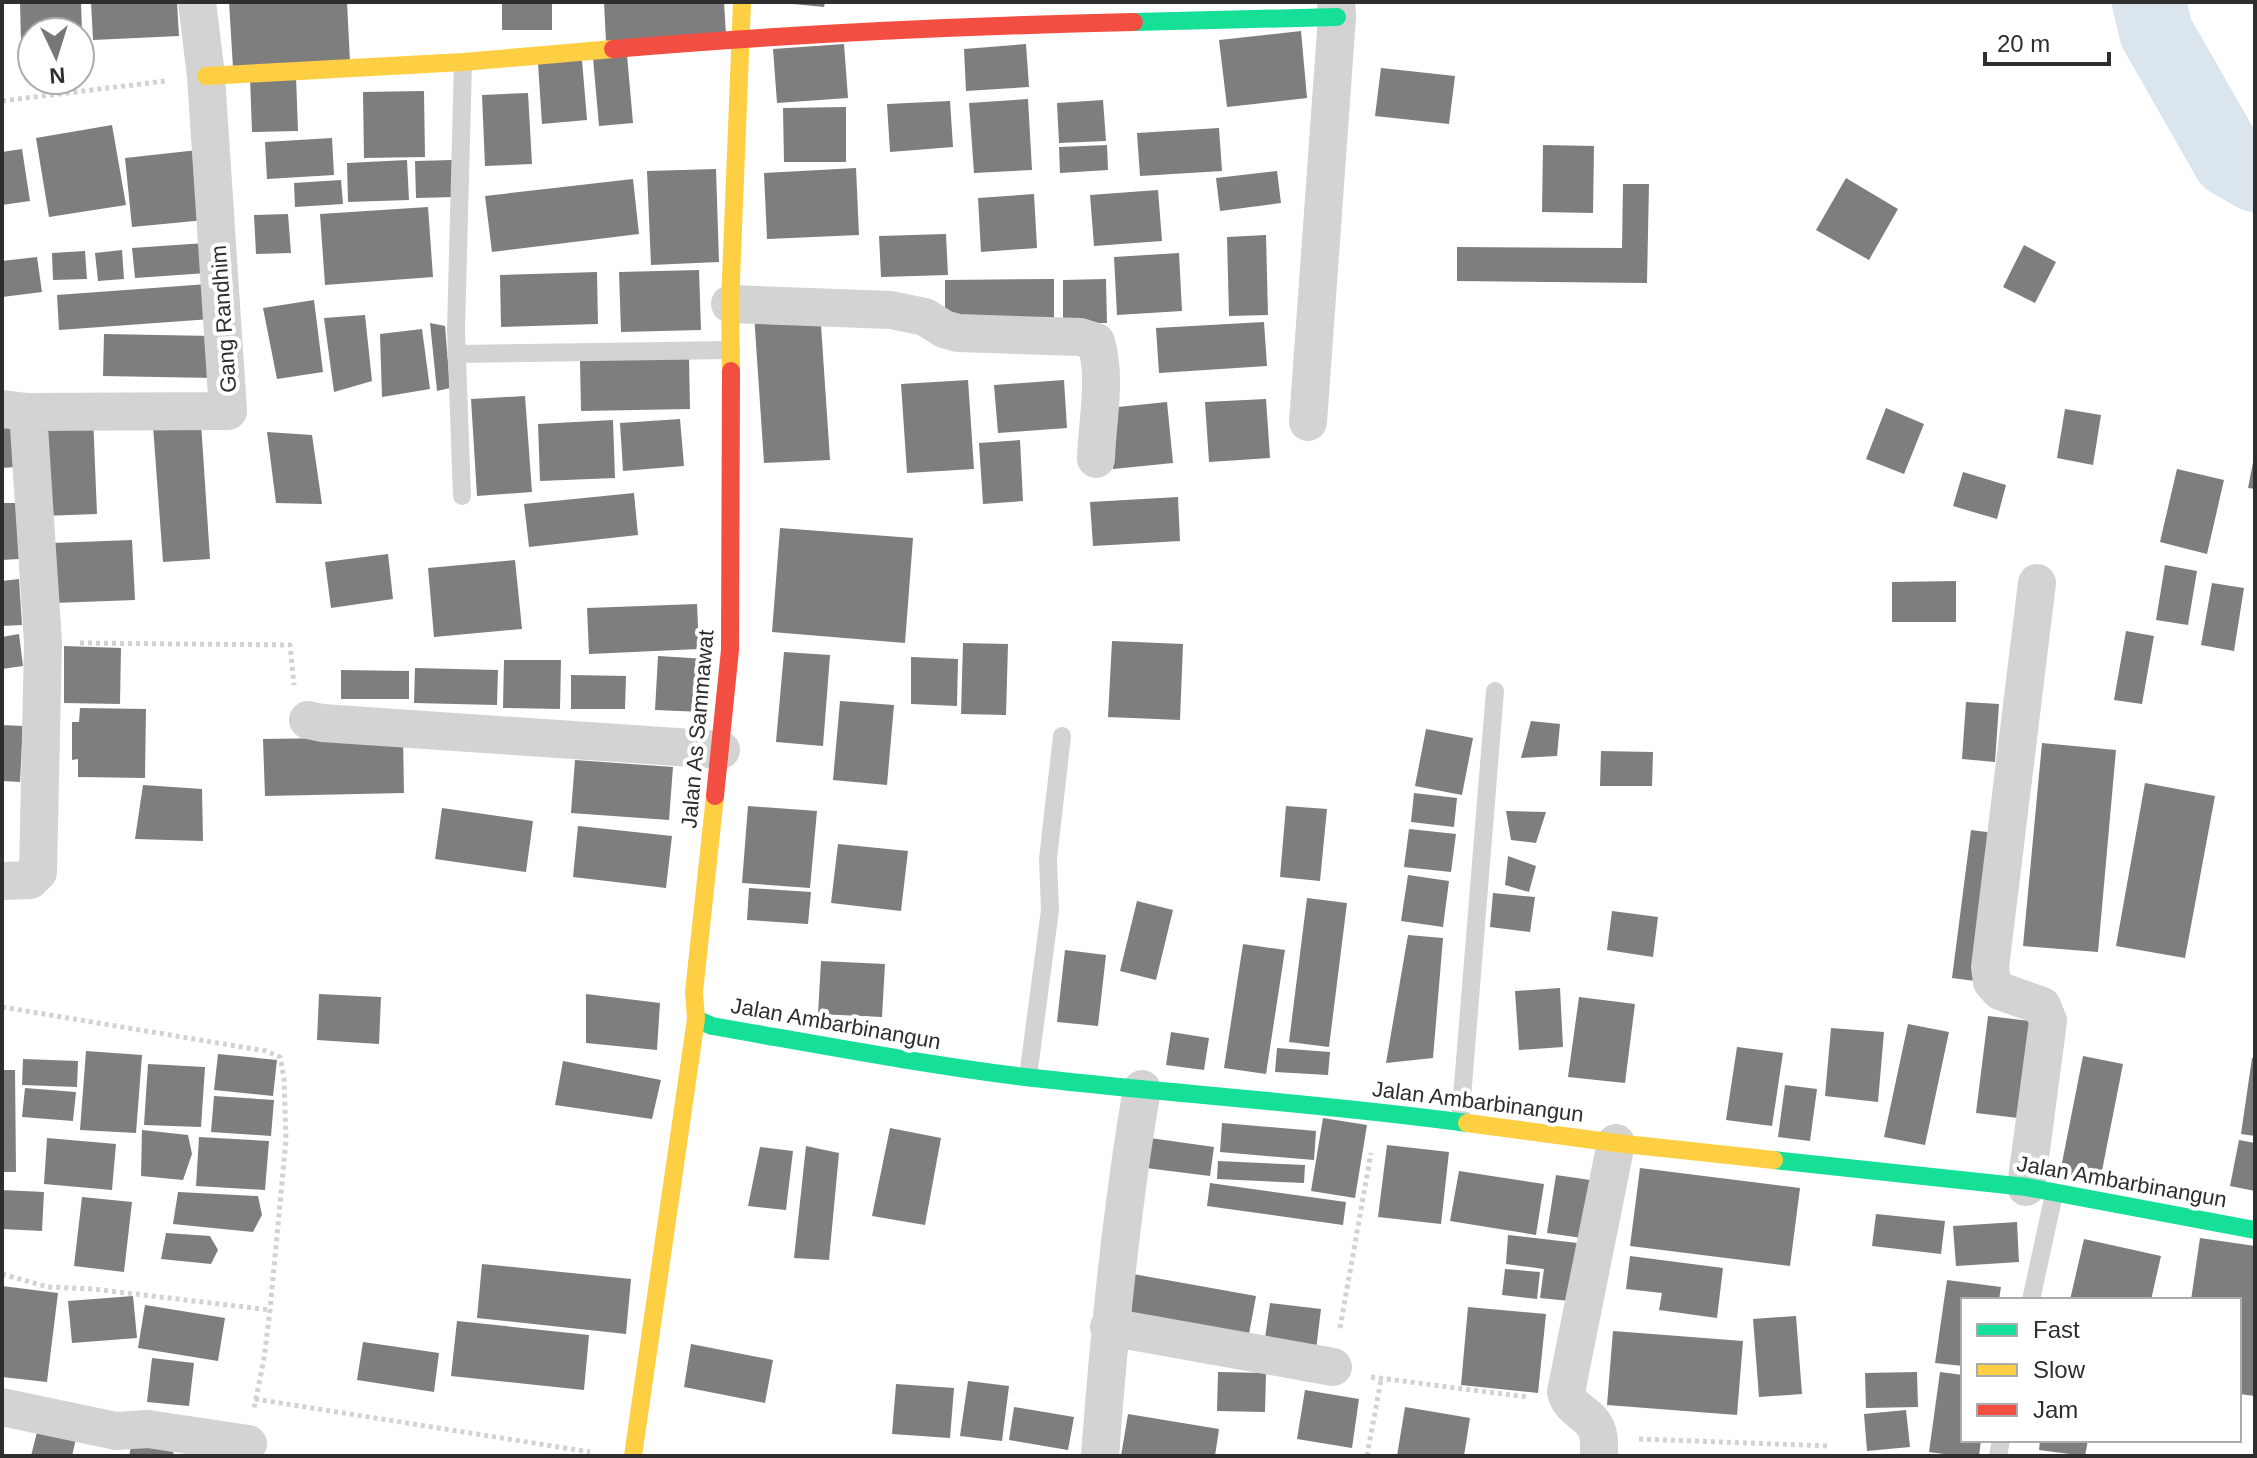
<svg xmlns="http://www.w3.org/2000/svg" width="2257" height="1458" font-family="Helvetica,sans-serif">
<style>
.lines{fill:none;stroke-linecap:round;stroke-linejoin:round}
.river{stroke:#dbe5ee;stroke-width:74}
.building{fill:#7e7e7e}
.path{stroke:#d2d2d2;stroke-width:5;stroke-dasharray:4 4;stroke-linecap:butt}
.lane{stroke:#d3d3d3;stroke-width:18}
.street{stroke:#d3d3d3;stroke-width:38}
.fast{stroke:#16e098;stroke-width:18}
.slow{stroke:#ffcf43;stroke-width:18}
.jam{stroke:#f24e42;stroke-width:18}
.labels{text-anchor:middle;stroke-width:8;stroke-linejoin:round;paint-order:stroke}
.street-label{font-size:22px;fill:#2e2e2e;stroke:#fff}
</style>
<rect width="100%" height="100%" fill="#fff"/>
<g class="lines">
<path class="river" d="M2149,2L2156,32L2229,160L2255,175"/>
</g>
<path class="building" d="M20,2H81L82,32H32V42H21Z
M91,2H177L179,36L93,40Z
M229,2H347L350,62L233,68Z
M502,2H552V30H502Z
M604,2H724L726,35L606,42Z
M793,2H825L824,7L793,4Z
M1301,31L1307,98L1227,107L1219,40Z
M844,44L848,98L777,103L773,49Z
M1026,44L1029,87L966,91L964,49Z
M627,55L633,123L599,126L593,58Z
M582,60L587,120L542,124L538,64Z
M1381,68L1455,76L1449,124L1375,116Z
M296,76L298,131L252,132L250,77Z
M424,91L425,157L364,158L363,92Z
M528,93L532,164L485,166L482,95Z
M1028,99L1032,170L974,173L969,103Z
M1103,100L1106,141L1059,143L1057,103Z
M950,101L953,147L890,152L887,104Z
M846,107V162H784L783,108Z
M112,125L126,205L49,217L36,138Z
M1219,128L1222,171L1140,176L1137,133Z
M332,138L334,175L267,179L265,142Z
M1107,145L1108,170L1060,173L1059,147Z
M1543,145L1594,146L1593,213L1542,212Z
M22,149L30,201L2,205V152Z
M198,150L205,220L132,227L125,158Z
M407,160L409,200L348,202L347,163Z
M453,160L455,197L416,198L415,161Z
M856,168L859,235L767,239L764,173Z
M716,169L719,262L651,265L647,171Z
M1277,171L1281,203L1220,211L1216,178Z
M1846,178L1898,209L1869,260L1816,230Z
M633,179L639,234L492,252L485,196Z
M341,180L343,204L295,207L294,183Z
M1623,184H1649L1647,283L1457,281V247L1622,248Z
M1158,190L1162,241L1094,246L1090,195Z
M1034,194L1037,248L981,252L978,198Z
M428,207L433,277L325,285L320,214Z
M288,214L291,253L256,254L254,215Z
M946,234L948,275L881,277L879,236Z
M1266,235L1268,315L1229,316L1227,237Z
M205,243L207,273L135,278L132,248Z
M2024,245L2056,262L2035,303L2003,287Z
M122,250L124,279L98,281L95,253Z
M85,251L87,279L53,280L52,253Z
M1179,253L1182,311L1117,315L1114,257Z
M37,257L42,292L2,297V261Z
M699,270L701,330L621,332L619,272Z
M597,272L598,324L501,327L500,275Z
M1054,279V320L945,322V280Z
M1106,279L1107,323H1063V280Z
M208,284L211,319L59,330L57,295Z
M314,300L323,372L277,379L263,308Z
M820,310L830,460L764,463L754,314Z
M365,315L372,381L334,392L324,318Z
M1264,322L1267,366L1159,373L1156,328Z
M430,323L445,326L450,388L437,391Z
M422,329L430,389L382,397L380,334Z
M104,334L215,336L214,378L103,376Z
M689,358L690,409L581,411L580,360Z
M968,380L974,469L907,473L901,384Z
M1064,380L1067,428L998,433L994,385Z
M525,396L532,492L477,496L471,399Z
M1266,399L1270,458L1209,462L1205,402Z
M1167,402L1173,463L1113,469L1108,408Z
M1886,408L1924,424L1904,474L1866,459Z
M2065,409L2101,415L2093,465L2057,458Z
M93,416L97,514L42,516L39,418Z
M680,419L684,466L623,471L620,423Z
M613,420L615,478L540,481L538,424Z
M201,423L210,559L163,562L153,426Z
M13,424L15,467L2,468V425Z
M267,432L312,435L322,504L276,503Z
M1020,440L1023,501L983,504L979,443Z
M2254,457H2255V489L2248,488Z
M2177,469L2224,480L2207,554L2160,542Z
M1963,472L2006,485L1997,519L1953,506Z
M634,493L638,535L529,547L524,504Z
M1178,497L1180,541L1093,546L1090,502Z
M2,503H17L19,559L2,560Z
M780,528L913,538L905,643L772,632Z
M132,540L135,600L54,603L52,543Z
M388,554L393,599L331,608L325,562Z
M515,560L522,629L434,637L428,568Z
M2165,565L2197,571L2188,625L2156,620Z
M19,579L22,625L2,626V581Z
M1956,581V622H1892V582Z
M2212,583L2244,588L2234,651L2201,645Z
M697,604L699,649L589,654L587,608Z
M2126,631L2154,636L2142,704L2114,700Z
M19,634L23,666L2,669V637Z
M1112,641L1183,644L1180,720L1108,717Z
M963,643L1008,644L1006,715L961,714Z
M64,646L121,648L120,704L64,703Z
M784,652L830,655L823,746L776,742Z
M658,656L707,659L703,712L655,710Z
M911,657L958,659L957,706L911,704Z
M504,660H561L560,709L503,708Z
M415,668L498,670L497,705L414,703Z
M341,670L409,671V699H341Z
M571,675L626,676L625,709H571Z
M840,701L894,705L887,785L833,780Z
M1966,702L1999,704L1995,762L1962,759Z
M80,708L146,709L145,778L78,777V759L72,760V722H79Z
M1531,721L1560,724L1557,756L1521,758Z
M2,725L23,726L20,782L2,781Z
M1426,729L1473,738L1462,795L1415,786Z
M403,737L404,793L265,796L263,739Z
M2042,743L2116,750L2098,952L2023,946Z
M1601,751L1653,752L1652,786H1600Z
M575,760L673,767L669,820L571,813Z
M2145,783L2215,796L2185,958L2116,946Z
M143,785L202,789L203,841L135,839Z
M1414,793L1457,798L1454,827L1411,822Z
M748,806L817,811L810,888L742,883Z
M1286,806L1327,809L1320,881L1280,877Z
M442,808L533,821L526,872L435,859Z
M1506,811L1546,812L1536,843L1511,840Z
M578,826L672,836L666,888L573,877Z
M1409,829L1456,834L1451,872L1404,867Z
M1971,830L2002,834L1983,982L1952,978Z
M838,844L908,851L901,911L831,903Z
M1508,856L1536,866L1529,892L1505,885Z
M1408,875L1449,881L1443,927L1401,921Z
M749,888L811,892L808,924L747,920Z
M1493,893L1535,897L1530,932L1490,927Z
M1307,898L1347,903L1329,1047L1289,1042Z
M1137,901L1173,910L1156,980L1120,971Z
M1612,911L1658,917L1653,957L1607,950Z
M1408,935L1443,938L1433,1058L1386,1063Z
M1243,944L1285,950L1266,1074L1224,1068Z
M1065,950L1106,955L1098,1026L1057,1022Z
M821,961L885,964L882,1017L818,1014Z
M1560,988L1563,1047L1519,1050L1515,991Z
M319,994L381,997L379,1044L317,1040Z
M586,994L660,1003L657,1050L586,1043Z
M1579,997L1635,1004L1625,1083L1568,1077Z
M1988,1016L2030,1021L2018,1118L1976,1113Z
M1908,1024L1949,1032L1925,1145L1884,1137Z
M1831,1028L1884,1032L1878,1102L1825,1096Z
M1171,1032L1209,1038L1204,1070L1166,1065Z
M1737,1047L1783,1053L1772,1126L1726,1120Z
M1277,1048L1330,1052L1328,1075L1275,1072Z
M86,1051L142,1055L136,1133L80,1130Z
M218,1054L277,1060L273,1096L214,1090Z
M2083,1056L2123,1064L2100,1181L2060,1173Z
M2252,1058H2255V1136L2241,1134Z
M23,1059L78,1061L77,1087L22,1085Z
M563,1061L661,1080L652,1119L555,1105Z
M148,1064L205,1067L201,1127L144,1125Z
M2,1070H15L16,1172H2Z
M1785,1085L1817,1089L1810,1141L1778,1137Z
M25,1088L76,1092L73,1121L22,1117Z
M214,1096L274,1100L271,1136L211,1132Z
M1323,1118L1367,1125L1355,1198L1311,1191Z
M1222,1123L1316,1131L1314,1160L1220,1152Z
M890,1128L941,1138L925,1225L872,1216Z
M142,1130L188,1135L192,1154L183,1180L141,1176Z
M199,1137L269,1141L265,1190L196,1186Z
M47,1138L116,1144L112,1190L44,1184Z
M1150,1138L1214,1147L1210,1176L1146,1168Z
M2239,1140L2255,1143V1191L2230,1186Z
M1387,1145L1449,1152L1441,1224L1378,1217Z
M806,1146L839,1153L829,1260L794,1258Z
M760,1147L793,1151L786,1210L748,1206Z
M1218,1161L1305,1165L1304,1183L1217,1179Z
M1640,1168L1800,1188L1790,1266L1630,1246Z
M1459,1171L1544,1184L1536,1235L1450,1221Z
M1556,1175L1597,1181L1589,1239L1547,1233Z
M1210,1183L1346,1202L1343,1225L1207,1206Z
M2,1190L44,1192L42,1231L2,1229Z
M178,1192L258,1196L262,1215L253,1232L173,1224Z
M82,1197L132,1202L124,1272L74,1266Z
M1876,1214L1945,1221L1941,1254L1872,1246Z
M2017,1222L2019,1262L1956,1266L1953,1226Z
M166,1233L210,1236L218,1250L211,1264L161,1259Z
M1508,1235L1586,1244L1579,1302L1540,1298L1544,1269L1506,1264Z
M2200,1238L2255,1246V1396L2239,1394V1300H2191Z
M2084,1239L2161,1256L2151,1300H2070Z
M1630,1256L1723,1268L1717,1318L1659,1310L1662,1293L1626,1289Z
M482,1264L631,1279L626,1334L477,1318Z
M1505,1269L1540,1272L1537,1299L1502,1295Z
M1133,1274L1256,1296L1247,1345L1125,1323Z
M1947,1280L2001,1287L1999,1300H1963V1366L1935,1363Z
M2,1286L58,1293L47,1382L2,1377Z
M133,1296L137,1338L72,1343L68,1301Z
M1270,1303L1321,1309L1315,1358L1263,1352Z
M145,1305L225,1318L218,1361L138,1348Z
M1468,1307L1546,1314L1538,1393L1461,1385Z
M1796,1316L1802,1394L1759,1397L1753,1319Z
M457,1321L589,1335L584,1390L451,1376Z
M1613,1331L1743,1341L1737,1415L1607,1405Z
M363,1342L439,1353L434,1392L357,1380Z
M691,1344L773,1360L765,1403L684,1387Z
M152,1358L194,1363L189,1406L147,1402Z
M1218,1372L1266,1373L1265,1412L1217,1411Z
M1917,1372L1918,1407L1866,1408L1865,1373Z
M1940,1372L1963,1375V1440H1981L1979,1456H1959L1929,1452Z
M968,1381L1009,1386L1002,1441L960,1436Z
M896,1384L954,1388L950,1438L892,1434Z
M1305,1390L1359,1399L1352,1448L1297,1439Z
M1014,1407L1074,1417L1068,1450L1009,1440Z
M1405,1407L1470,1418L1464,1456H1397Z
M1906,1410L1910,1447L1867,1451L1864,1414Z
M1128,1414L1219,1429L1215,1456H1121Z
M40,1420L78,1430L72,1456H31Z
M133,1437L175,1443L173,1456H129Z
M2040,1440H2088L2085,1456L2039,1450Z"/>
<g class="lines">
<path class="path" d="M2,101L165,81
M80,643L290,645L294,685
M2,1007L266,1051L280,1057L284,1078L286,1140L270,1310L264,1359L254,1408
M2,1274L48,1287L93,1289L270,1310
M1340,1328L1371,1153
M1371,1377L1527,1397
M255,1399L590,1452
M1639,1439L1830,1446
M1367,1456L1381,1380"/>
<path class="lane" d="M456,354L731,350
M462,496L456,331L463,62
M1028,1077L1050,910L1048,859L1062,736
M1460,1122L1495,691
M2031,1300L2054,1194
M1998,1456L2001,1440"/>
<path class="street" d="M730,304L891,310L925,317L944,329L958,333L1080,337L1096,342C1107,380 1097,420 1096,459
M2,409L28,412L228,411L206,76L197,2
M1308,422L1337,17L1336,2
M308,720L322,723L721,750
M2,881L30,880L38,872L43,642L28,412
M2026,1187L2048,1021L2042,1006L2000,991L1992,982L1990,967L2037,583
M1109,1327L1333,1367
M2,1407L116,1431L148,1429L248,1444
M1100,1456C1109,1333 1121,1211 1142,1089
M1599,1456C1599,1447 1600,1437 1596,1428C1589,1413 1570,1410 1566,1392L1616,1143"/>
<path class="fast" d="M1134,22L1337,17
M696,1019L712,1026C816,1044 920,1064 1025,1077C1172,1094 1320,1103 1467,1123
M1774,1160L2026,1187L2255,1230"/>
<path class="slow" d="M206,76L463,62L613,49
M731,371L730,304L742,2
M1467,1123L1616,1143L1774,1160
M633,1456L696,1019L694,992L715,796"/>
<path class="jam" d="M613,49C786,34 960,26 1134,22
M715,796L730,650L731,371"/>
</g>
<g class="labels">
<g class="street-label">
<text transform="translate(223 319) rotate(-94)" y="8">Gang Randhim</text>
<text transform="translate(697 729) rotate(-85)" y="8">Jalan As Sammawat</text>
<text transform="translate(836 1023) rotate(10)" y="8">Jalan Ambarbinangun</text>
<text transform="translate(1478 1101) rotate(7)" y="8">Jalan Ambarbinangun</text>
<text transform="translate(2122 1181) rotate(10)" y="8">Jalan Ambarbinangun</text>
</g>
</g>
<rect width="2257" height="1458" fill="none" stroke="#2e2e2e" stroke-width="8"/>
<rect x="1961" y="1298" width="280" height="144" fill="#ffffff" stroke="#ababab" stroke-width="2"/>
<rect x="1977" y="1324" width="40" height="12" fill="#16e098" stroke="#ababab" stroke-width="2"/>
<text x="2033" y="1338" font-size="24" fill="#2e2e2e">Fast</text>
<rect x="1977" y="1364" width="40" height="12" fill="#ffcf43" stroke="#ababab" stroke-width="2"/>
<text x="2033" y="1378" font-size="24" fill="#2e2e2e">Slow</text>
<rect x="1977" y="1404" width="40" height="12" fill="#f24e42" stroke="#ababab" stroke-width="2"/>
<text x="2033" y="1418" font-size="24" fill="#2e2e2e">Jam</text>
<g transform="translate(56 56) rotate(176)"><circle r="38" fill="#ffffff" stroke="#ababab" stroke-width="2"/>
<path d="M0-6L14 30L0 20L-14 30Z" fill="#777777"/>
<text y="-12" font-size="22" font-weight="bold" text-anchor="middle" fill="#2e2e2e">N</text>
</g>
<path d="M1985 52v12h124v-12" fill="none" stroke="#2e2e2e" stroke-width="4"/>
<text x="1997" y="52" font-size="24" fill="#2e2e2e" stroke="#ffffff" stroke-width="6" paint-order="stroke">20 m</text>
</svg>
